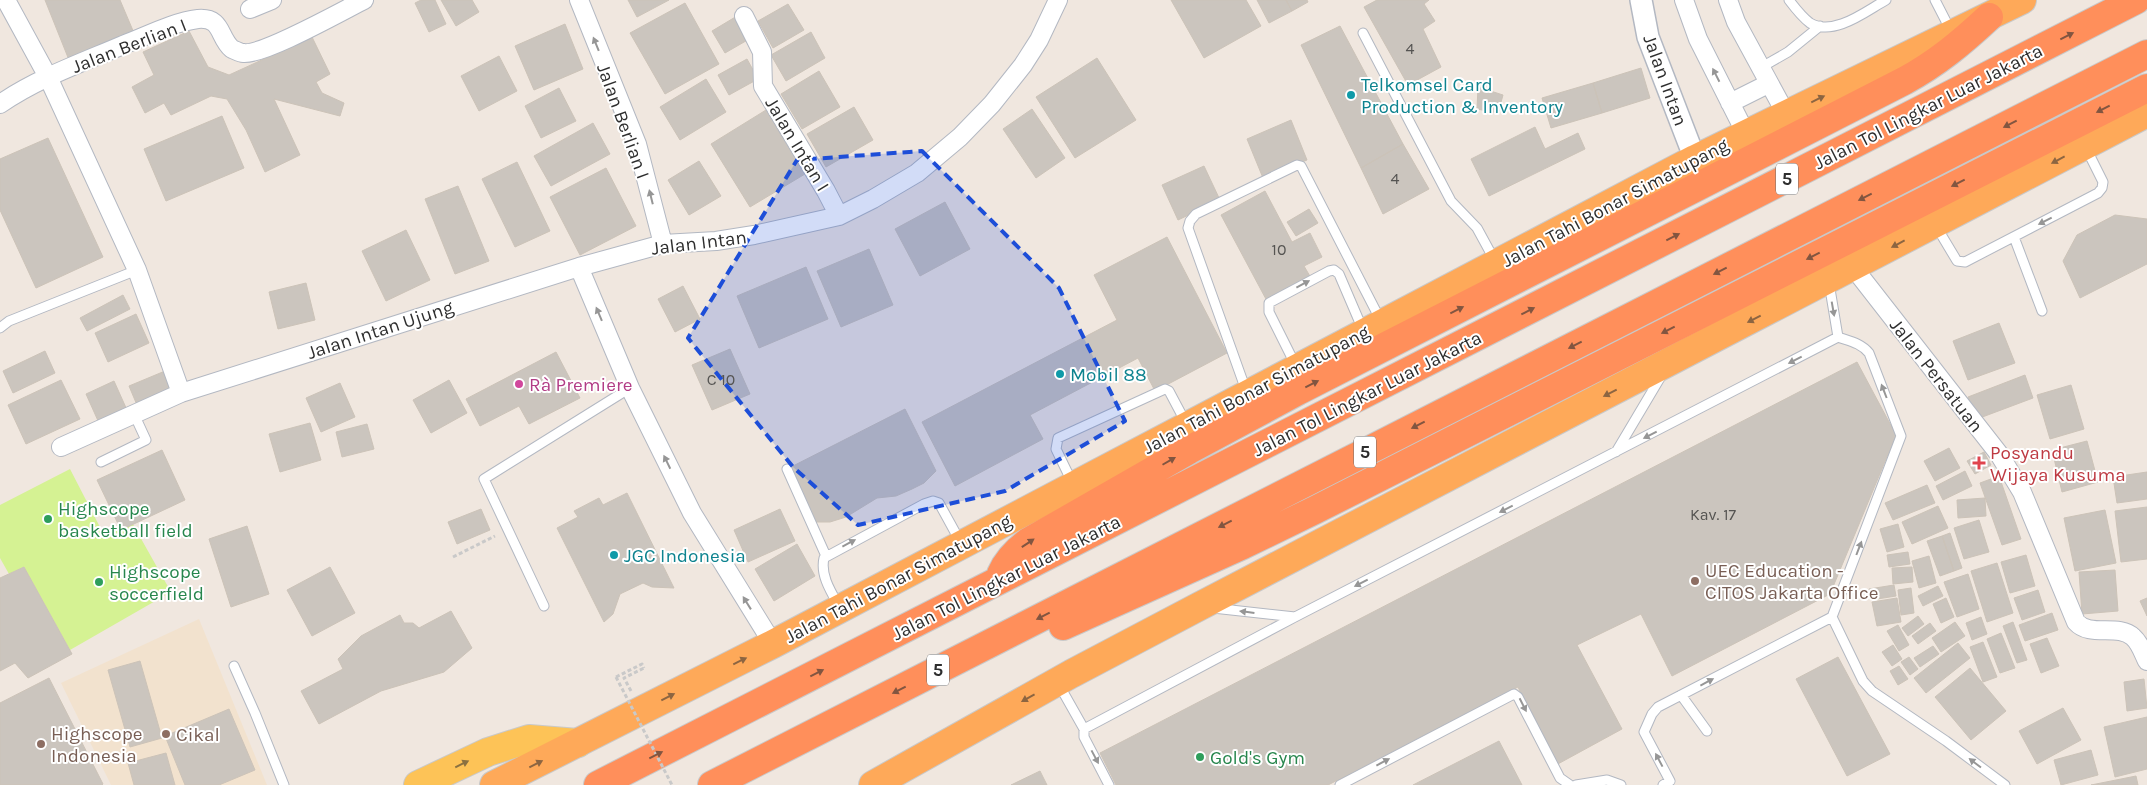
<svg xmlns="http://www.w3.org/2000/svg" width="2147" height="785" font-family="Karla,sans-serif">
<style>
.education{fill:#f2e2ce}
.pitch{fill:#d5f293}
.building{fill:#cbc5be;stroke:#ccc3b8}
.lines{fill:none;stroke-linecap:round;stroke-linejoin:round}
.service-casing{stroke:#b3b8c2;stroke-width:11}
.minor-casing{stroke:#b3b8c2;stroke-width:20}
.tertiary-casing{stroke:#b3b8c2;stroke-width:24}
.primary-casing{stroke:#c9c9c9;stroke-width:30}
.trunk-casing{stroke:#c9c9c9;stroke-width:30}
.motorway-casing{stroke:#c9c9c9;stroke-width:30}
.path{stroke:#c9c9c9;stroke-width:3;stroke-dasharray:4 2.5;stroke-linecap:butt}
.service{stroke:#fff;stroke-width:9}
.minor{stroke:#fff;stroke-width:18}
.tertiary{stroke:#fff;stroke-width:21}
.primary{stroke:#fdc357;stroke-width:28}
.trunk{stroke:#fea959;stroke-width:28}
.motorway{stroke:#ff8f5b;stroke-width:28}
.path-bridge{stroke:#c9c9c9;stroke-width:3;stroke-dasharray:4 2.5;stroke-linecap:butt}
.oneway{fill:#825540}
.oneway2{fill:#969696}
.oneway3{fill:#8c6541}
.oneway4{fill:#8b7140}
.marked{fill:#1d4ed8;fill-opacity:0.2;stroke:#1d4ed8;stroke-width:4;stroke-dasharray:10 6;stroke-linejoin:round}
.culture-dot{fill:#0f9aa8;stroke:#fff;stroke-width:2}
.hotel-dot{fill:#d1479c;stroke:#fff;stroke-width:2}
.health-dot{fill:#e0444e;stroke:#fff;stroke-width:2}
.leisure-dot{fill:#2e9e5b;stroke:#fff;stroke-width:2}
.education-dot{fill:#8d6e63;stroke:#fff;stroke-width:2}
.labels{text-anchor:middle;stroke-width:4;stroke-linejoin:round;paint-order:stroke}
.number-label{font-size:16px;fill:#555452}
.shield{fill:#fff;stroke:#6d6d6d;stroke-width:1}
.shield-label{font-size:18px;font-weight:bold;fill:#2e2e2e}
.street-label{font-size:19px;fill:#2e2e2e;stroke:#fff}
.culture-label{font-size:19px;fill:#0d838f;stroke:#fff;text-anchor:start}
.hotel-label{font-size:19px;fill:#b23c85;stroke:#fff;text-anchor:start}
.health-label{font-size:19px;fill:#be3a42;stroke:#fff;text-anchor:start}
.leisure-label{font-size:19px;fill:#27864d;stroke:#fff;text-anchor:start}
.education-label{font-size:19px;fill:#785e54;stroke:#fff;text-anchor:start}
</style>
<rect width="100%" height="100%" fill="#f0e7df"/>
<path class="education" d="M199,619L267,785H111L61,683Z"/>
<path class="pitch" d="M70,469L103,533L130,519L171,592L70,650L24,567L9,574L0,558V505Z"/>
<path class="building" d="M45,0H120L134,33L69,60Z
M421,0H435L446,24L429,32L415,3Z
M441,0H472L479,12L456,26Z
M628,0H669L637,17Z
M1171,0H1246L1261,26L1204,58Z
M1257,0H1286L1292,11L1269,23Z
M1286,0H1307L1308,2L1292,11Z
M1377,0H1429L1424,4L1435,21L1423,29L1441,67L1408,85L1364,7Z
M685,3L719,64L665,94L630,33Z
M788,4L804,30L773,48L758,21Z
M737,16L751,38L725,53L712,31Z
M565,24L583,69L534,90L515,46Z
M1340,26L1403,144L1361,168L1301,45Z
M189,31L208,67L229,75L312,37L330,74L316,82L322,93L344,103L340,116L274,99L300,155L265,172L246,130L227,99L211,96L171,115L164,103L145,113L132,87L154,75L143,52Z
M811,32L825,58L786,81L771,55Z
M499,56L517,91L479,111L461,76Z
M1097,58L1136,120L1075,158L1036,97Z
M747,59L758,79L729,95L718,75Z
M1641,68L1650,98L1602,113L1593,83Z
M819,71L840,107L802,129L781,94Z
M706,79L726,112L680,140L660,107Z
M1593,83L1602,113L1551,128L1542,98Z
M1478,87L1503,95L1498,113L1477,109Z
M559,88L576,121L541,138L525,106Z
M854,107L873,140L826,167L807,134Z
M1032,109L1065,158L1036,178L1003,129Z
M766,110L805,174L750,207L711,144Z
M222,116L244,168L166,201L144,149Z
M1291,120L1307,160L1263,178L1247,139Z
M593,123L610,154L551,186L534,156Z
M1535,127L1545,149L1578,133L1585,149L1489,196L1471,159Z
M48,138L103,257L36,288L0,210V159Z
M1403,144L1429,189L1383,214L1361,168Z
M699,161L721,196L689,215L668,180Z
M517,162L550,231L515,247L482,179Z
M1204,166L1220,200L1178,220L1162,185Z
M606,168L636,226L580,255L550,197Z
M458,186L489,261L455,274L425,199Z
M1265,191L1292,242L1310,233L1322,257L1304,266L1311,278L1267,301L1221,215Z
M945,202L970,249L920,276L895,229Z
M1309,209L1318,223L1296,236L1287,222Z
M2115,215L2147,219V264L2080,298L2063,261L2077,235Z
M406,230L430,280L386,301L362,251Z
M1167,237L1227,353L1155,391L1138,358L1030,415L1043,439L955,486L922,422L1117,320L1094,275Z
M869,249L893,305L841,327L817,271Z
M806,267L828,319L759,348L737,296Z
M306,283L315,320L278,329L269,292Z
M683,286L700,319L675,332L658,299Z
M123,295L130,309L87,331L80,318Z
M136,314L149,343L108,362L95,333Z
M1999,323L2015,363L1968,380L1953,341Z
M730,349L750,394L712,410L692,365Z
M45,351L55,373L13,393L3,371Z
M556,352L580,398L529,424L519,406L480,426L466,399Z
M1857,362L1896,435L1830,594L1672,676L1641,614L1577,645L1622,729L1556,765L1518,687L1328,785H1116L1100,753Z
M165,371L173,389L137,405L129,386Z
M2025,375L2033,398L1977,419L1968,397Z
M61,380L80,419L26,444L8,405Z
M449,380L467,413L431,433L413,400Z
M114,381L127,410L99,423L86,394Z
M340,383L355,417L321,432L306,398Z
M2071,385L2084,429L2050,439L2037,395Z
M905,409L936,471L924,483L912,489L896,496L877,498L846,517L830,522H816L789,468Z
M310,423L321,460L280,472L269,434Z
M367,424L374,449L342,457L336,432Z
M2087,441L2098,482L2062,492L2052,450Z
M1949,448L1960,468L1935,481L1924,461Z
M162,450L185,500L121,530L97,480Z
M1984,452L1991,465L1975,474L1967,461Z
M1965,471L1972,486L1943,500L1936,486Z
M2147,472V499L2117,503L2113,477Z
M1999,476L2021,539L2002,545L1980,483Z
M1927,485L1935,503L1893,520L1885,503Z
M627,493L674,588L652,587L643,583L620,594L613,614L604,622L557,528L578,517L574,511L599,498L603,505Z
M1985,498L1986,516L1958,518L1957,500Z
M1938,506L1948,528L1912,544L1902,522Z
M2147,507V559L2121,562L2115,511Z
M481,509L490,530L457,544L448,522Z
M780,509L795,541L748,562L734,530Z
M2105,510L2116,563L2075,571L2064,518Z
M1979,520L1989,552L1964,559L1954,528Z
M1898,524L1904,547L1887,552L1880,529Z
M247,526L269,594L231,607L209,539Z
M1950,533L1962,568L1954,571L1942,536Z
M1942,536L1954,571L1940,576L1927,541Z
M797,544L815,576L774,601L755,569Z
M1908,552L1910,564L1889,567L1887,555Z
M2026,555L2035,586L2010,593L2001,562Z
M1929,556L1936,583L1919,588L1912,561Z
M1997,563L2013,613L1987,622L1971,571Z
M24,567L72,654L28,678L15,663L0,671V578Z
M330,567L355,613L312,636L287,590Z
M1912,567L1913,582L1893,584L1892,568Z
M2115,570L2118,611L2082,614L2079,572Z
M1968,574L1979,609L1957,617L1944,582Z
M1894,585L1896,596L1871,600L1869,589Z
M1938,586L1943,596L1923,606L1918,596Z
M1911,588L1914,613L1901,615L1898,590Z
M2038,590L2045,612L2022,620L2014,598Z
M1897,598L1901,622L1877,626L1872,602Z
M1946,598L1954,617L1941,623L1933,604Z
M2147,598V616L2140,601Z
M451,611L472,648L444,672L381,691L319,724L301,691L343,669L338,659L361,636L400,615L404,623H413L419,628Z
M2052,613L2058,630L2025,641L2019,625Z
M1918,616L1924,624L1908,636L1902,628Z
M1981,617L1987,634L1972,640L1966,623Z
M1955,622L1965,636L1941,652L1932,638Z
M2013,622L2027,660L2017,663L2003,626Z
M1930,623L1936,631L1918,644L1912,636Z
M1898,625L1909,645L1899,651L1887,631Z
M2001,633L2015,668L2000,673L1987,639Z
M2047,638L2059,666L2041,673L2030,644Z
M1983,642L1997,677L1983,682L1970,647Z
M1958,643L1970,658L1926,693L1914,678Z
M1893,645L1902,659L1892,666L1882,652Z
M1933,646L1939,654L1920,667L1914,658Z
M1838,657L1890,754L1847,776L1796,679Z
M1909,657L1918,669L1910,675L1901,662Z
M140,661L162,738L130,747L108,670Z
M1899,666L1908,679L1898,685L1890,671Z
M1970,668L2006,711L1971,740L1935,697Z
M49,678L103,784L102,785H0V703Z
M2144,679L2147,708L2127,711L2124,682Z
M2063,708L2081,740L2037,764L2019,731Z
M229,709L255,770L219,785H185L165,736Z
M2147,717V769L2115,777L2104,727Z
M1499,741L1522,785H1413Z
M2091,750L2098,775L2061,785L2054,760Z
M166,753L175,785H134L128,763Z
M1040,771L1047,785H1011Z
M2136,776L2138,785H2091Z"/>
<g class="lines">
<g class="service-casing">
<path id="service" d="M1789,0C1795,8 1802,17 1810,23C1834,37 1866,11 1886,0
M1935,0L1951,31
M1363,33L1451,201L1477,228L1495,261
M1760,68L1788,52L1820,26
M1936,226L1957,261L1965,262L2098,193L2102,188L2103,182L2086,148
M2014,237L2042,311
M1829,283L1838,337
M0,328L9,321L137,270
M1296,366L1269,312V303L1329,271L1334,270L1339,274L1363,330
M1247,393L1188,228L1190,221L1196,214L1297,165L1301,166L1381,321
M1616,452L1663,373
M101,462L146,440L134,414
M787,469L826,556
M1072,482L1056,449L1058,438L1165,389L1169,391L1186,423
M544,606L484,479L630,388
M839,606C831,592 820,575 824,558L924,504L933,501L939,503L961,543
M1213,608L1295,617
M1832,617L1863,681L1872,691L1946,741L2005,785
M234,666L255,713L284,785
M1058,683L1084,729V737L1109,785
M1681,695L1707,731
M1084,729L1295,617L1838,337C1849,341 1861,343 1869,353L1901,436L1832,617L1658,707L1652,714L1644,732L1670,781L1663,785
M1340,785L1514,694L1518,697L1560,778L1570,785
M1576,785L1607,780L1621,785"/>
</g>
<g class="minor-casing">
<path id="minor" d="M6,0L48,77L137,270L181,393
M579,0L637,144L663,244
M1684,0L1698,39L1746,134
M1728,0L1736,22L1786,114
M250,9L272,0
M744,16L762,52L763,86L826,191L839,216
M1730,103L1768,84
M0,104C38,78 81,63 123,45C147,36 173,22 198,19C223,17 218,37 232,49C235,50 240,53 243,53C262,56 342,11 364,0
M579,267L630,388L692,513L773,644
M1853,267L1999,454L2022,492L2076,622C2090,638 2118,623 2133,637C2140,643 2143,653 2147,661
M61,447L181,393L579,267L663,244L716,241L754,235L839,216L873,199L917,173L960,137L992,104L1023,65L1039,40L1058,0"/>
</g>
<g class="tertiary-casing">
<path id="tertiary" d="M1641,0L1648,37L1695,159"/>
</g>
<g class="primary-casing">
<path id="primary" d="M418,785L488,752L529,739L578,743"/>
</g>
<g class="trunk-casing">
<path id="trunk" d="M494,785L773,644L1695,159L2022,0
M873,785L1071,674L1200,606L2147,113"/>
</g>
<g class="motorway-casing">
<path id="motorway" d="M1001,574C1007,560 1016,551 1028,542L1189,450L1298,391L1904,81C1937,63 1961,43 1989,17
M1063,626L1243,545L1315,510L2147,88
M598,785L2136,0
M712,785L2147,54"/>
</g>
<path class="path" d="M453,557L495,536
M616,677L642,664L644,668
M631,691L624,678L644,668"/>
<use href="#service" class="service"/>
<use href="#minor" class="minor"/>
<use href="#tertiary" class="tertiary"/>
<use href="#primary" class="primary"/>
<use href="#trunk" class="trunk"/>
<use href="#motorway" class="motorway"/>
<path class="path-bridge" d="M616,677L672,785"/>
</g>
<defs><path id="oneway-solid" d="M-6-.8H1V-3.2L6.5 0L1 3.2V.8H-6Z" transform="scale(1.25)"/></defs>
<g class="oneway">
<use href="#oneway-solid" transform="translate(2067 36) rotate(-27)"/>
<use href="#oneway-solid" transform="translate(2103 109) rotate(153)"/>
<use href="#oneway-solid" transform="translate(2010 124) rotate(153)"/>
<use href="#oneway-solid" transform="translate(1958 183) rotate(153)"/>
<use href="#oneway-solid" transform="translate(1865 197) rotate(153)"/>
<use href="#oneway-solid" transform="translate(1673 237) rotate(-27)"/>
<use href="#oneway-solid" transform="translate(1813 256) rotate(153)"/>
<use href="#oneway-solid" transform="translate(1720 271) rotate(153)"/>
<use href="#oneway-solid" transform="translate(1457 310) rotate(-27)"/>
<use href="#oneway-solid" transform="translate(1528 311) rotate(-27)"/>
<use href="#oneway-solid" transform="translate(1668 330) rotate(153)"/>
<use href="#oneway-solid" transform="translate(1575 345) rotate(153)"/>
<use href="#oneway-solid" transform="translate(1312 384) rotate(-27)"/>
<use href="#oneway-solid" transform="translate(1418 425) rotate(153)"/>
<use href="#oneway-solid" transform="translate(1169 461) rotate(-30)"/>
<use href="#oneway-solid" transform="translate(1225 524) rotate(153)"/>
<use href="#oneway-solid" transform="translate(1028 543) rotate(-34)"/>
<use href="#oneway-solid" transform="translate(1043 616) rotate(153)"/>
<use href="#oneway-solid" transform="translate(817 673) rotate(-27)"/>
<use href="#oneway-solid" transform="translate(899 690) rotate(153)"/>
<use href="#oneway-solid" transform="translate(656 755) rotate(-27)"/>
</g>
<g class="oneway2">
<use href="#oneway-solid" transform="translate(596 44) rotate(-112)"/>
<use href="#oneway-solid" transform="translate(1716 75) rotate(-117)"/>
<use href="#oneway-solid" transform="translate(651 197) rotate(-104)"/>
<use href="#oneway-solid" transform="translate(2045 221) rotate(153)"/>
<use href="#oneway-solid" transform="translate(1303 284) rotate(-28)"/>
<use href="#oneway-solid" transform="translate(1833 309) rotate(80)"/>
<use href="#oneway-solid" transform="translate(599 314) rotate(-113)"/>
<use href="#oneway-solid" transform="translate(1795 360) rotate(153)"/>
<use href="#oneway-solid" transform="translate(1884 391) rotate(-111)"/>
<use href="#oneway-solid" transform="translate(1650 435) rotate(153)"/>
<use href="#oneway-solid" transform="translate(667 462) rotate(-116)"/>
<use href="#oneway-solid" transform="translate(1506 509) rotate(153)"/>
<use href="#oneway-solid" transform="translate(849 543) rotate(-28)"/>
<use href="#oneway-solid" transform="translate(1859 548) rotate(-69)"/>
<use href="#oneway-solid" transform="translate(1361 583) rotate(153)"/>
<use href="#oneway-solid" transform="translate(747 603) rotate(-122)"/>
<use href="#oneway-solid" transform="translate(1247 612) rotate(-173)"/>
<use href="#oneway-solid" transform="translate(1707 682) rotate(-28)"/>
<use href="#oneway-solid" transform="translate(1523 705) rotate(63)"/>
<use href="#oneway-solid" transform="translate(1095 757) rotate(62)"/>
<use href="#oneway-solid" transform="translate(1659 760) rotate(-118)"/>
<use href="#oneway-solid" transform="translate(1383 762) rotate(-28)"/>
<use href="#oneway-solid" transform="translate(1975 763) rotate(-143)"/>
</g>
<g class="oneway3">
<use href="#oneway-solid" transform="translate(1818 99) rotate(-26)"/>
<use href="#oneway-solid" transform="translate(2058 160) rotate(152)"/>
<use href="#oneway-solid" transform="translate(1898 244) rotate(152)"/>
<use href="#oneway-solid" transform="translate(1754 319) rotate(153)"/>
<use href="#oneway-solid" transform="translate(1610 393) rotate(153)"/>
<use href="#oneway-solid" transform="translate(740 661) rotate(-26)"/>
<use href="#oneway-solid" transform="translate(668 697) rotate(-27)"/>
<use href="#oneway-solid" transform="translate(1028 698) rotate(151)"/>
<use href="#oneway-solid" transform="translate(536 764) rotate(-27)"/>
</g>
<use class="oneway4" href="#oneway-solid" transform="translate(462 764) rotate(-26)"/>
<path class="marked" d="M922,151L1059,288L1125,421L1005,491L858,525L793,467L688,338L797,160Z"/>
<g class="culture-dot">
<circle cx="1351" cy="95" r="5"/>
<circle cx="1060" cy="374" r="5"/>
<circle cx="614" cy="555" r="5"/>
</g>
<circle class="hotel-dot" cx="519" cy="384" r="5"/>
<path class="health-dot" d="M1976.5 455.5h5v5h5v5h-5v5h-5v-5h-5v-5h5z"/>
<g class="leisure-dot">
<circle cx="48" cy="519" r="5"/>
<circle cx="99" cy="582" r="5"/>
<circle cx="1200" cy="757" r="5"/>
</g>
<g class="education-dot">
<circle cx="1695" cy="581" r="5"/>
<circle cx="166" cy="734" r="5"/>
<circle cx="41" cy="744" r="5"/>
</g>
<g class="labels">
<g class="number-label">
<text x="1410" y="54">4</text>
<text x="1395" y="184">4</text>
<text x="1279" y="255">10</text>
<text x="721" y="385">C 10</text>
<text x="1713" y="520">Kav. 17</text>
</g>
<g class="shield">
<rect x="1776" y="163.5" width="22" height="31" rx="4"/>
<rect x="1354" y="436.5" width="22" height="31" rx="4"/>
<rect x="927" y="654.5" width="22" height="31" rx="4"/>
</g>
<g class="shield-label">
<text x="1787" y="185">5</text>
<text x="1365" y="458">5</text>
<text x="938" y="676">5</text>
</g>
<g class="street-label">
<text transform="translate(129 45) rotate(-21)" y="7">Jalan Berlian I</text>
<text transform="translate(1666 80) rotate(70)" y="7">Jalan Intan</text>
<text transform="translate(1928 106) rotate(-27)" y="7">Jalan Tol Lingkar Luar Jakarta</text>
<text transform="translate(624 121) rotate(70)" y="7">Jalan Berlian I</text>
<text transform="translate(798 144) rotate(59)" y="7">Jalan Intan I</text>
<text transform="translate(1615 202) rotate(-28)" y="7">Jalan Tahi Bonar Simatupang</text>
<text transform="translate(699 242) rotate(-7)" y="7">Jalan Intan</text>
<text transform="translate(380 329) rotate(-18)" y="7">Jalan Intan Ujung</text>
<text transform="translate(1937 375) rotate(52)" y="7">Jalan Persatuan</text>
<text transform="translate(1256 389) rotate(-28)" y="7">Jalan Tahi Bonar Simatupang</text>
<text transform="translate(1367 393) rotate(-27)" y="7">Jalan Tol Lingkar Luar Jakarta</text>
<text transform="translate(1006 577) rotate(-27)" y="7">Jalan Tol Lingkar Luar Jakarta</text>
<text transform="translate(898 578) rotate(-28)" y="7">Jalan Tahi Bonar Simatupang</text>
</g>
<g class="culture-label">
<text x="1361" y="91">Telkomsel Card<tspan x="1361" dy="22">Production &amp; Inventory</tspan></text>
<text x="1070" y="381">Mobil 88</text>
<text x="624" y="562">JGC Indonesia</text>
</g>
<g class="hotel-label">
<text x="529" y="391">Rà Premiere</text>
</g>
<g class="health-label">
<text x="1990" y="459">Posyandu<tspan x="1990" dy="22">Wijaya Kusuma</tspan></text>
</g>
<g class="leisure-label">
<text x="58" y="515">Highscope<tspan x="58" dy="22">basketball field</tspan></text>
<text x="109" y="578">Highscope<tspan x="109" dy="22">soccerfield</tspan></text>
<text x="1210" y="764">Gold's Gym</text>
</g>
<g class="education-label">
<text x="1705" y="577">UEC Education -<tspan x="1705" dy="22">CITOS Jakarta Office</tspan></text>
<text x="51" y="740">Highscope<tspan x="51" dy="22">Indonesia</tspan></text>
<text x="176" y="741">Cikal</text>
</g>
</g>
</svg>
